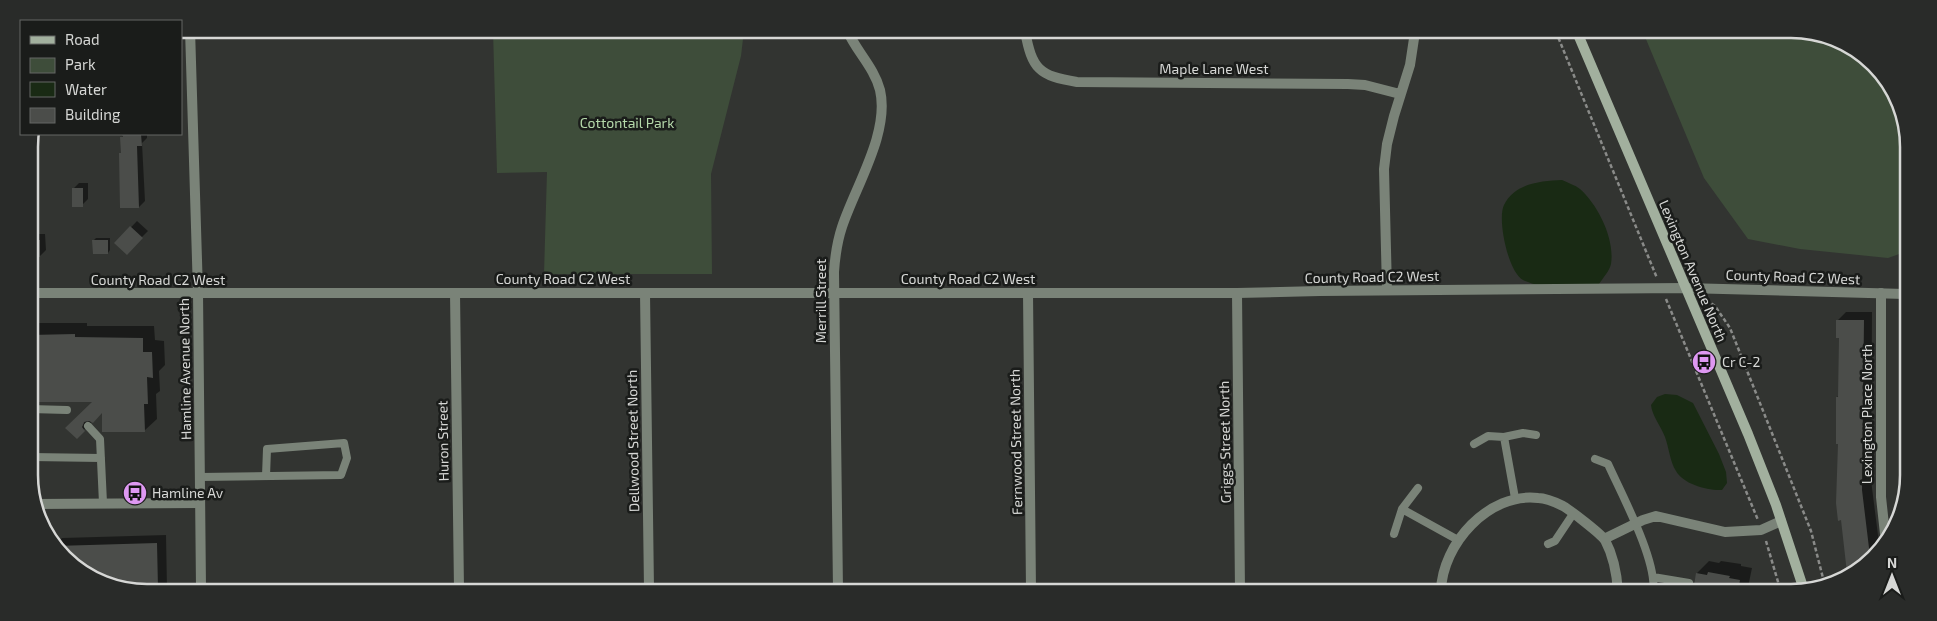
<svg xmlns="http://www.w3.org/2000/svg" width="1937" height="621" font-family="'Exo 2',sans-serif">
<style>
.green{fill:#3e4d3a}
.water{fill:#192a14}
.shadow{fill:#0007}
.building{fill:#4b4d4a}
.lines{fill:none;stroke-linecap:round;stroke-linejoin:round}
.path{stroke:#8a8b89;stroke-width:2.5;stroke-dasharray:4 2.5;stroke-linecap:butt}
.service{stroke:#7a8378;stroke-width:8}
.minor{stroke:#7a8378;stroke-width:10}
.tertiary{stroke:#7a8378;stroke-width:10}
.secondary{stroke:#a2b09e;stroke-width:10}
.labels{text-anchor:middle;stroke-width:5;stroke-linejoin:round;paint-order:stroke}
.street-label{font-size:14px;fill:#d6d7d5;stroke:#1a1c1a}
.park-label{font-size:14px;fill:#b5d9aa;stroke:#1a1c1a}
.poi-label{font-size:14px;fill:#d6d7d5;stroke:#1a1c1a;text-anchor:start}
.rim{fill:none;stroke:#d6d7d5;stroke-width:2.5}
</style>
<rect width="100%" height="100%" fill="#323431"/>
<path class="green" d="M493,30H744L741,56L711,174L712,274H544L547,172L497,173Z
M1643,32L1821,33L1879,69L1906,124L1905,252L1888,258L1800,249L1748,239L1704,178Z"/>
<path class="water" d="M1562,180C1568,183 1575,185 1580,189C1598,205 1615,239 1611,264C1610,270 1603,278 1599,284C1575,285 1546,291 1523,280C1508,272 1497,219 1504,205C1515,183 1541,181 1562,180Z
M1665,394L1677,395L1693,403L1719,454L1726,472L1727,483L1722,490C1708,491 1683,484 1676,471C1670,462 1669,448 1665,437C1661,426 1652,416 1651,405L1657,397Z"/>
<path class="shadow" d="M30,134H35L34,155L29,160Z
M124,134H147V138L142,143L145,201L139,207L120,154L122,152V138Z
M79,183H88V199L82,205L73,189Z
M137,221L148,231L132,247L116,243Z
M30,234H45L46,250L40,256H30Z
M96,238H110V250L108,253L94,240Z
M1846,312H1872L1871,480L1879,543L1862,568L1849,573L1842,519L1837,397L1840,395V337L1837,321Z
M1905,320L1904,505L1902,508L1904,321Z
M30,323H87V326H154L155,340L164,341L165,365L159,371L160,391L156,394L157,419L144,431L103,410L77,437L95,401H30Z
M166,535L167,588H119V583H108L58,552L55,545L62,538Z
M1709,561L1719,563L1721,561L1741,564V566L1752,568L1747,592H1694L1697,573Z"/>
<path class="building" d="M122,134H141L142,146H137L139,208H120L119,153H121L120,137H123Z
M72,188H83V207H72Z
M130,226L143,238L127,255L114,243Z
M30,240H40V257H30Z
M92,240H108V254H93Z
M1836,320H1864L1862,490L1870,556L1862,568L1847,573L1841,520L1838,521L1836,503L1838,444H1836V397H1838L1839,338H1836Z
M75,334V337L143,338V352H152L153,378L147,377L148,404H144L145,432H102V413L93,423L89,421L84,422L82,427L85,431L77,439L65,428L92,402H30V335Z
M157,543L158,588H118V584L110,585L58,552L55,546Z
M1708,572L1730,576L1729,578L1740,580L1738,592H1693L1696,573L1707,575Z"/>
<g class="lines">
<path class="path" d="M1556,32L1657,278
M1666,299L1758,520
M1706,300L1715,306L1730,328L1811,531L1824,582
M1766,541L1781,592"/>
<path class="service" d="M30,409L67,410
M88,426L100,439L103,503
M1504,437L1515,498
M1474,444L1488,436L1504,437L1523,433L1536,435
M31,457L101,458
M1595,459L1608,464C1621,493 1658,562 1653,592
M200,477L341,475L347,458L344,443L267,449L266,476
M1402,509L1458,540
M1394,534L1402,509L1418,488
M1548,544L1555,541L1573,514
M1653,577L1689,583
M1441,587H1465"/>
<path class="minor" d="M1025,31C1032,69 1039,76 1077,82L1348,84L1365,85L1400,94
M1387,290L1384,169L1387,144L1394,116L1410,65L1415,32
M455,293L459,589
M645,293L649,589
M1028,293L1031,590
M1237,293L1240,591
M1881,293V497L1885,534
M34,504L200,503
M1604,539L1643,520L1656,516L1725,532L1761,530L1781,521
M838,590L834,272C835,257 837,242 842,227C855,187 890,133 880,90C874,67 856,51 847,30
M1441,591C1442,544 1489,492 1538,498C1545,498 1557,503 1563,506C1570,510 1601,534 1605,540C1613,555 1617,575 1618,592"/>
<path class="tertiary" d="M190,29L198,293L201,588
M30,293H1237L1320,291L1685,288L1905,294"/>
<path class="secondary" d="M1577,32L1748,434L1776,505L1804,590"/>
</g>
<defs>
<g id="bus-disc" transform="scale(1.25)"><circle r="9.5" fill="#de98f2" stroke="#1a1c1a"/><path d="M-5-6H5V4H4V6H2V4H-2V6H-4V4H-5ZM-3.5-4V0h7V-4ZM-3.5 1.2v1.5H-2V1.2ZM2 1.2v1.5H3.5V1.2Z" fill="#111"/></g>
</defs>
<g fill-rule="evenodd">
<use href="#bus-disc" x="1704" y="362"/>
<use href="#bus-disc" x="135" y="493"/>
</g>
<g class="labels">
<g class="street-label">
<text x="1214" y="74">Maple Lane West</text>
<text transform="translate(1693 271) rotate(67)" y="5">Lexington Avenue North</text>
<text transform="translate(1372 277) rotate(-1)" y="5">County Road C2 West</text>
<text transform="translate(1793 277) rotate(2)" y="5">County Road C2 West</text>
<text x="563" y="284">County Road C2 West</text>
<text x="968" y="284">County Road C2 West</text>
<text x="158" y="285">County Road C2 West</text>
<text transform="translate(821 301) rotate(-90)" y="5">Merrill Street</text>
<text transform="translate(185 369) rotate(-91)" y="5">Hamline Avenue North</text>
<text transform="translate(1867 414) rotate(-90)" y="5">Lexington Place North</text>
<text transform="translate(443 441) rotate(-91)" y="5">Huron Street</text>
<text transform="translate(633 441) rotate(-91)" y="5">Dellwood Street North</text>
<text transform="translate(1016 442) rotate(-91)" y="5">Fernwood Street North</text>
<text transform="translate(1225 442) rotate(-91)" y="5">Griggs Street North</text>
</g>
<g class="park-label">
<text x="627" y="128">Cottontail Park</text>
</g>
<g class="poi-label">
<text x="1722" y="367">Cr C-2</text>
<text x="152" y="498">Hamline Av</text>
</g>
</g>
<path d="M0 0H1937V621H0ZM147 38H1791A109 109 0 0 1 1900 147V475A109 109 0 0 1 1791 584H147A109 109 0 0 1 38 475V147A109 109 0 0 1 147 38Z" fill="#292b29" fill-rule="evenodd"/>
<path class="rim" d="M147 38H1791A109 109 0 0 1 1900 147V475A109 109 0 0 1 1791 584H147A109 109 0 0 1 38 475V147A109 109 0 0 1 147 38Z"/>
<rect x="20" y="20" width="162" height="115" fill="#1a1c1a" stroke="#656765"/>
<rect x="30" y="36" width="25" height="8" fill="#a2b09e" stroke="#656765"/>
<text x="65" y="45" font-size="15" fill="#d6d7d5">Road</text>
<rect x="30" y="58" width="25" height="15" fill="#3e4d3a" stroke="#656765"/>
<text x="65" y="70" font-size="15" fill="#d6d7d5">Park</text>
<rect x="30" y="82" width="25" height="15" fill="#192a14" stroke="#656765"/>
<text x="65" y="95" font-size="15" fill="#d6d7d5">Water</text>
<rect x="30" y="108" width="25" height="15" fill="#4b4d4a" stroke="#656765"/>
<text x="65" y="120" font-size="15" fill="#d6d7d5">Building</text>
<g transform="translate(1892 576)" stroke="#1a1c1a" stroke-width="4" paint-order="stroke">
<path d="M0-4L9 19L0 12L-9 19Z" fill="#d6d7d5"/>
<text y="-8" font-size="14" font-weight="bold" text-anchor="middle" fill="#d6d7d5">N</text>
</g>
</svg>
